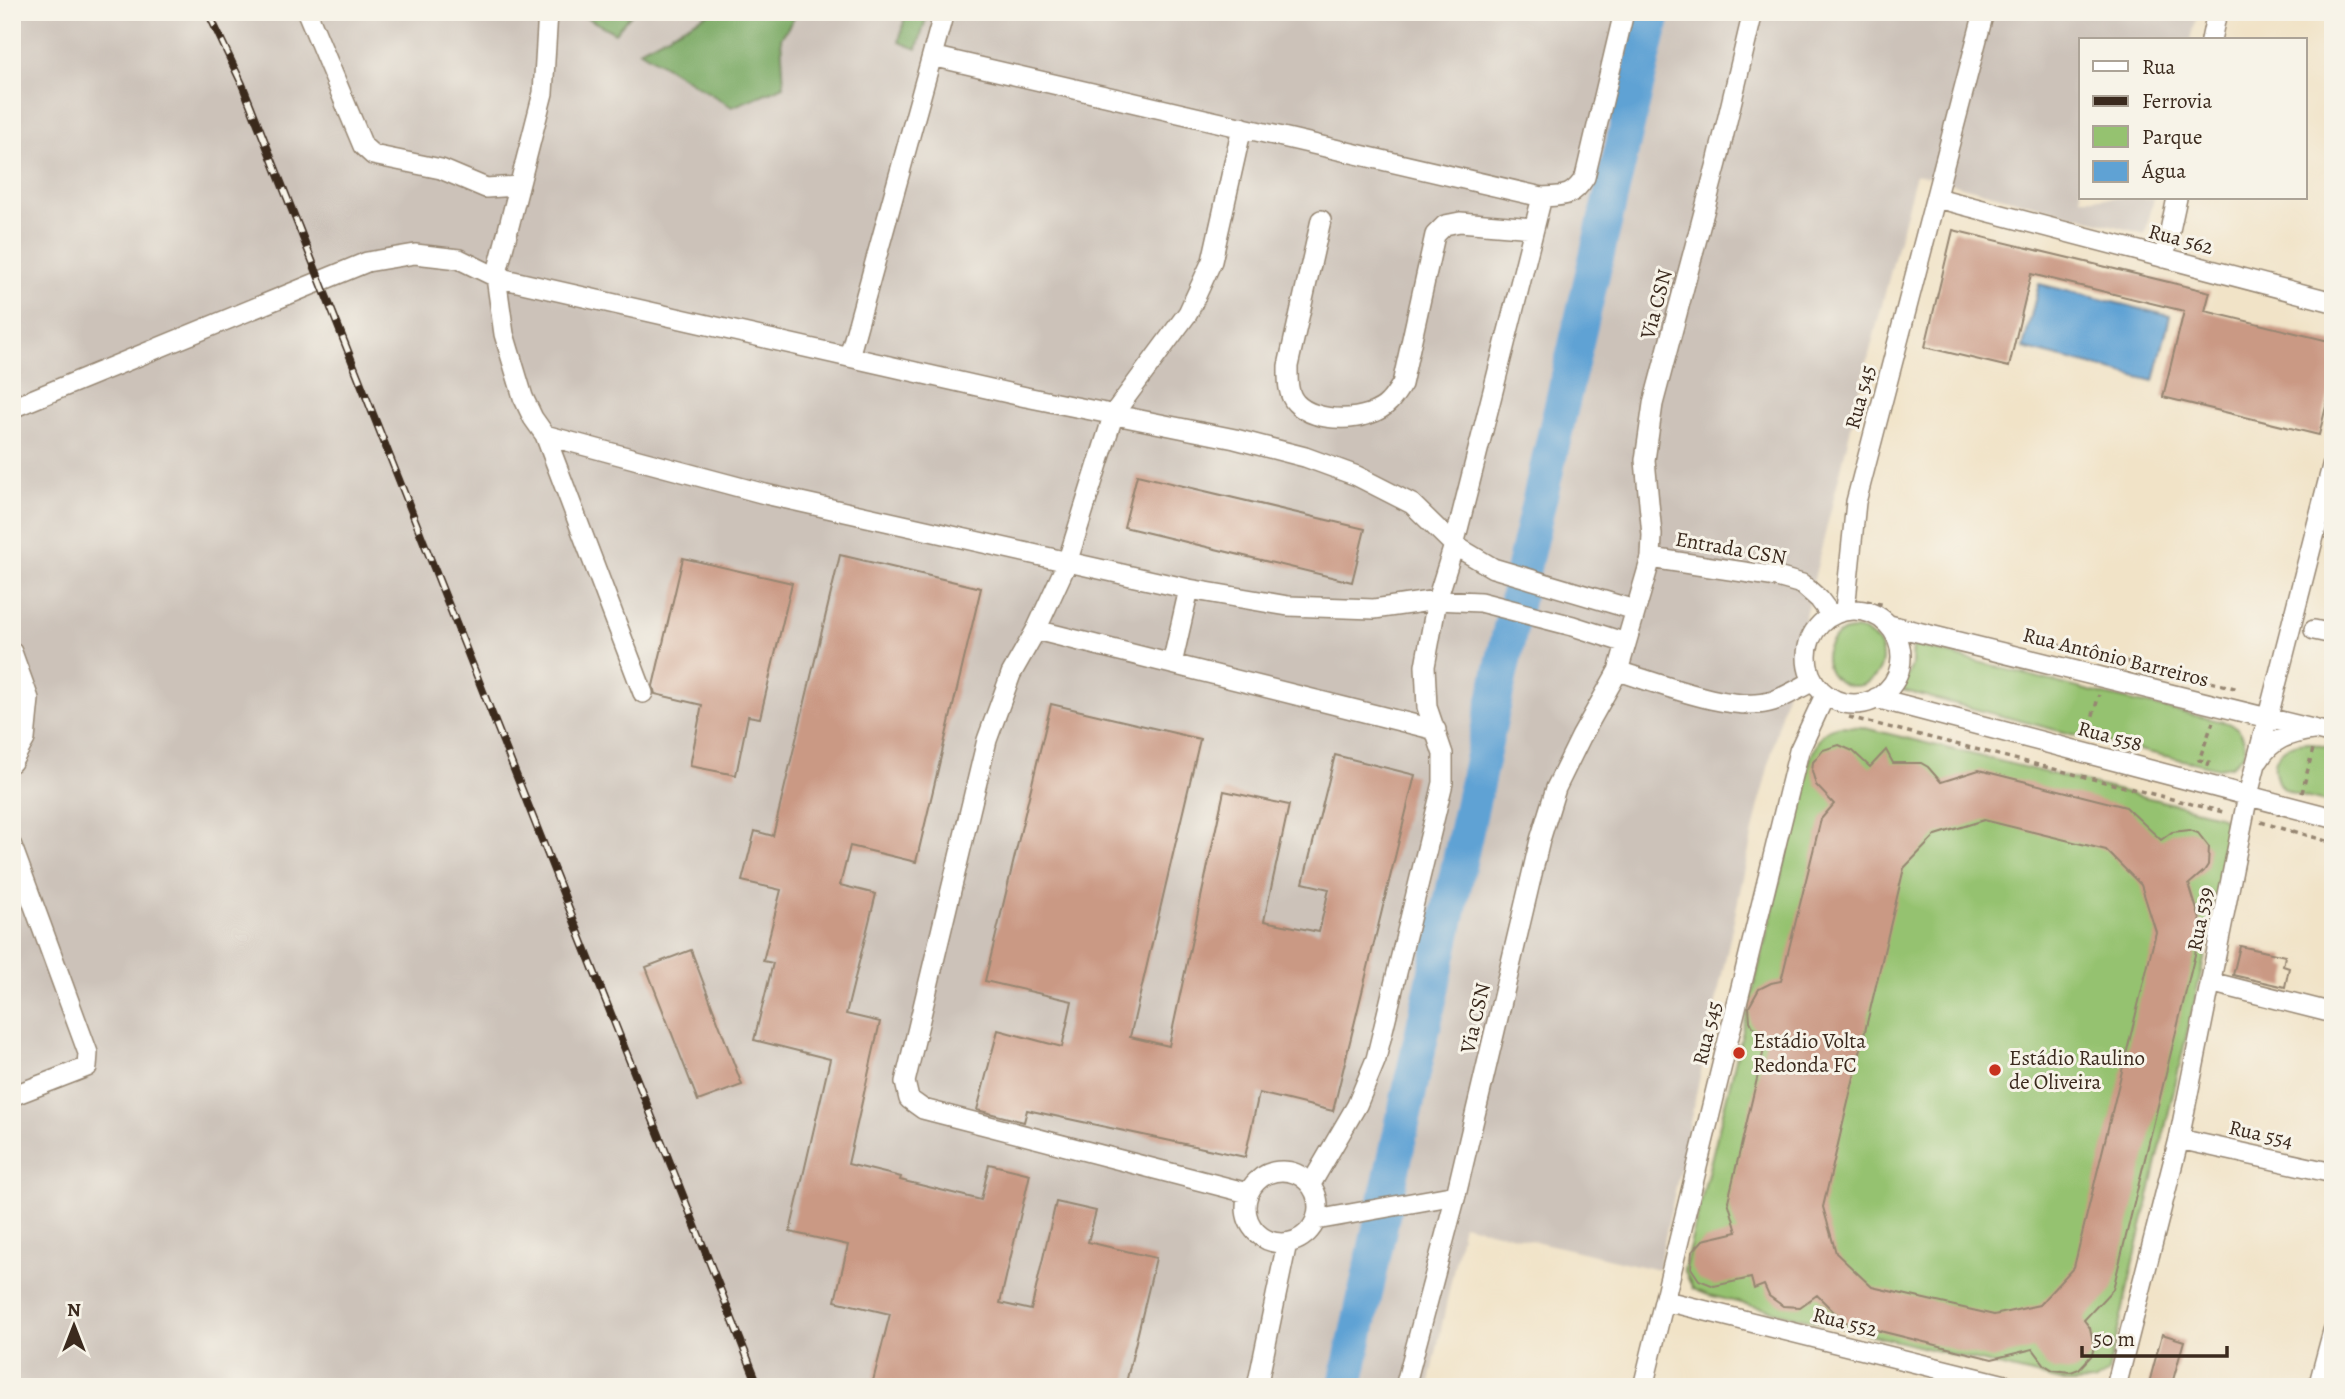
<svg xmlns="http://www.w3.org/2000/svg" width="2345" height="1399" font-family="Alegreya,serif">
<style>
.industrial{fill:#ccc2b9}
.green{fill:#95c270;stroke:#687647;stroke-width:2}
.forest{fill:#78a862;stroke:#5a6940;stroke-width:2}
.water{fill:#5fa2d4;stroke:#4d6679;stroke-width:2}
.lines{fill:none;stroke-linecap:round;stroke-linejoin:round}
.river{stroke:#5fa2d4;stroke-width:35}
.building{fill:#ca9984;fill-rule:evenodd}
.minor-casing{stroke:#968672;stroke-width:22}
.path{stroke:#968672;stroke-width:3.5;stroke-dasharray:5 5;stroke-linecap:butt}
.minor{stroke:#fff;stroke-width:19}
.rail-casing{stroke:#3b2a1e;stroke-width:8}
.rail{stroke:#f7f3e8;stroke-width:5;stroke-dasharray:16;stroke-linecap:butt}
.poi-dot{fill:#c8321e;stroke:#f7f3e8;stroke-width:2.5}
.labels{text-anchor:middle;stroke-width:6;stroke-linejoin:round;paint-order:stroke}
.street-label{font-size:21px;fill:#3b2a1e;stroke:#f7f3e8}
.poi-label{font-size:21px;fill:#3b2a1e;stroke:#f7f3e8;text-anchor:start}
</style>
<rect width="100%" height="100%" fill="#f7f3e8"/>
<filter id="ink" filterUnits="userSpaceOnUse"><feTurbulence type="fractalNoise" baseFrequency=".0143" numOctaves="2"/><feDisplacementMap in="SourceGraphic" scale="14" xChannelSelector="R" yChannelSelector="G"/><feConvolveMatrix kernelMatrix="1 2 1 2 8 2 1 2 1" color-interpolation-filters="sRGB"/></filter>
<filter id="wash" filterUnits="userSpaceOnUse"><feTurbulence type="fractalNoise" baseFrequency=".00686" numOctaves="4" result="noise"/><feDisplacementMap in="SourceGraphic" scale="28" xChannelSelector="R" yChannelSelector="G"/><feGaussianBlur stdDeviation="1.57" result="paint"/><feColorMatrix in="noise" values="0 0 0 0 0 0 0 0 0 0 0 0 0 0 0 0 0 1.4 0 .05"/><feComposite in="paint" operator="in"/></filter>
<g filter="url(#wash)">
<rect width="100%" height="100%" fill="#f1e3c7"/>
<path class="industrial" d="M12,12H2198L2191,40H2081V198H2154L2145,234L1916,174L1864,374L1757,813L1658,1270L1463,1224L1429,1387H12Z"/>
<path class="green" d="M1826 658a28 28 0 1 1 56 0a28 28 0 1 1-56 0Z
M1913,645L2105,695L2228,723C2241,728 2246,739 2244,753L2231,766L2218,768L2094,740L1902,690L1912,665Z
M1841,726L1861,727L2218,815C2237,827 2231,837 2228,857L2108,1373L2094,1382L2069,1383L1708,1295L1693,1289L1684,1270L1810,759C1819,740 1819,729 1841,726Z
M2306,742L2333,749V804C2320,800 2290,796 2281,786C2277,783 2276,776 2275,771C2272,752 2290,743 2306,742Z"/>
<path class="forest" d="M576,12H633L615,33Z
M712,12H798L781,38L784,86L732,107L639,50Z
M906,12H928L917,49L899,42Z"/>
<path class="water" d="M2039,284L2170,316L2154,381L2023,348Z"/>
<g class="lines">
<path class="river" d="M1345,1387L1525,561L1654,12"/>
</g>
<g id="blocks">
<path class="building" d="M1953,230L2210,292L2205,311L2333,342V378L2319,435L2163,397L2184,311L2031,274L2009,367L1925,347Z
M1137,475L1365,529L1352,582L1124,527Z
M840,555L981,588L916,862L850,846L840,885L876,894L846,1014L880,1022L848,1164L901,1177L900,1180L981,1200L989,1164L1030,1174L1000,1303L1031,1310L1056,1202L1096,1211L1088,1242L1156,1258L1125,1387H897L873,1381L890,1314L835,1301L848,1245L790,1232L830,1059L754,1040L773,963L763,961L781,890L742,881L755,831L773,836Z
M683,558L792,583L760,718L748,716L736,775L690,766L702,705L655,694L653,686Z
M1051,704L1200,739L1130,1037L1169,1046L1224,791L1289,805L1264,921L1319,932L1329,889L1303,883L1335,755L1415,775L1333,1111L1259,1093L1245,1157L1027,1110L1024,1122L977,1110L998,1030L1062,1047L1072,1001L985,981Z
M1839,745L1853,751L1870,767L1886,750L1893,763H1921L1928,767L1941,782L1979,770L2126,807L2161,840L2172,832L2190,830L2198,833L2209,847L2208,865L2204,871L2189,884L2202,926L2113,1289L2084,1320L2090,1328L2094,1346L2092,1355L2079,1369L2071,1372L2053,1370L2045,1365L2033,1349L1992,1359L1844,1322L1817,1295L1800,1307L1783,1306L1769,1296L1764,1285L1754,1289L1751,1278L1714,1286L1699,1280L1691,1268L1692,1252L1703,1240L1737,1232L1728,1201L1766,1041L1753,1027L1750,1021L1749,1007L1759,989L1771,983L1781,981L1821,819L1834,804L1816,785L1812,771L1813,762L1823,750ZM1984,820L2106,850L2141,885L2156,932L2074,1267L2039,1305L1994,1315L1872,1287L1836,1253L1823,1207L1904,868L1936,835Z
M2240,946L2285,956L2283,966L2289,968L2285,987L2233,975Z
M691,950L742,1085L698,1101L646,967Z
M2162,1334L2184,1341L2171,1387H2148Z"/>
</g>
</g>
<g filter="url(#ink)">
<use href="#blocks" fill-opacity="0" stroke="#968672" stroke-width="2"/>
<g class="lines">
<g class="minor-casing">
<path id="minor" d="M307,12L363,146L373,155L441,169L486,188L519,186
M548,12L543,93L496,277L504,334L523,397L533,418L545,435L643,693
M2211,40L2217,12
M932,56L1542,197C1564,196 1573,197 1585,177L1624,12
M1242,127L1212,261L1188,313L1114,413L1067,563L1036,630L1011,674L987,740L905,1082L909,1099L923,1109L1248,1193
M1937,198L2333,302
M1321,220L1288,366C1288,378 1287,394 1296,403C1315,424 1370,423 1389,402C1394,397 1398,390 1402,384L1435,235L1445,225L1460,222L1534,228
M2164,258L2177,198
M849,357L944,12
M12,408L367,262L415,254L459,259L496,277L1026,397L1235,439L1305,457L1357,476L1412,504L1454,545L1493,568L1635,610
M545,435L765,494L1189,589L1288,606L1374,609L1437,600L1480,602L1573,626L1626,643
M1651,558L1777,577L1802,584L1819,599L1831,615
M1807 657a47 47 0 1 1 94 0a47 47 0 1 1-94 0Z
M1845,610L1856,502L1984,12
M1889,625L2333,734
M1036,630L1436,730
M2314,630L2333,634
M12,652L29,699L25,739L12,762
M1172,664L1189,589
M1618,671C1658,683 1734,714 1773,701C1787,696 1800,688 1813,681
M1876,698L2333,818
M2259,760C2271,739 2290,733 2313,730
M12,846L88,1053L87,1067L12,1096
M2210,982L2333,1013
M2179,1139L2333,1173
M1246 1207a36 36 0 1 1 72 0a36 36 0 1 1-72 0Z
M1311,1184L1357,1105L1376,1059L1443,783V754L1427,707L1425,666L1437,600L1454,545L1542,197
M1316,1220L1456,1195
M1666,1301L2013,1387
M1257,1387L1287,1243
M1405,1387L1456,1195L1540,840L1556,788L1581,737L1618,671L1651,558L1652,535L1645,460L1653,404L1717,163L1753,12
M1643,1387L1799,751L1825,695
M2116,1387L2179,1139L2248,795L2333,462
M2318,1387L2333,1331"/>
</g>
<path class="path" d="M1867,601L1885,605
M2046,642L2239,689
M1849,717L2227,813
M2087,735L2099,695
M2208,766L2209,762L2199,760L2213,722
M2302,793L2313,749
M2261,822L2293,832
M2293,831L2333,843"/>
<use href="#minor" class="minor"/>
<g class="rail-casing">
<path id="rail" d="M208,12L242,84L759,1387"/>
</g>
<use href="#rail" class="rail"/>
</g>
</g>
<g class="poi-dot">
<circle cx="1739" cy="1053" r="7"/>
<circle cx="1995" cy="1070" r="7"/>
</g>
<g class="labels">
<g class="street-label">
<text transform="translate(2181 239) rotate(15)" y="7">Rua 562</text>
<text transform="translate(1656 304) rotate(-75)" y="7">Via CSN</text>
<text transform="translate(1860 397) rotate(-75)" y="7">Rua 545</text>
<text transform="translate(1731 548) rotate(10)" y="7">Entrada CSN</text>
<text transform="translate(2116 657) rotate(14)" y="7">Rua Antônio Barreiros</text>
<text transform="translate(2110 736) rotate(15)" y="7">Rua 558</text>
<text transform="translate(2200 919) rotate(-79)" y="7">Rua 539</text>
<text transform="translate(1475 1018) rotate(-77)" y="7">Via CSN</text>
<text transform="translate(1707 1033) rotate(-76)" y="7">Rua 545</text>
<text transform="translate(2261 1134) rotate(13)" y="7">Rua 554</text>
<text transform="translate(1845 1322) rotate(14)" y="7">Rua 552</text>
</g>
<g class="poi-label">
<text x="1753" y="1048">Estádio Volta<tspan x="1753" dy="24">Redonda FC</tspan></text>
<text x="2009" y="1065">Estádio Raulino<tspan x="2009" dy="24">de Oliveira</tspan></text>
</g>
</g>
<rect width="2345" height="1399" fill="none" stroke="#f7f3e8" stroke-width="42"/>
<rect x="2079" y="38" width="228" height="161" fill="#f7f3e8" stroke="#aca397" stroke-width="2"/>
<rect x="2093" y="61" width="35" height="10" fill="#ffffff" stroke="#aca397" stroke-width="2"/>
<text x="2142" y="74" font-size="21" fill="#3b2a1e">Rua</text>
<rect x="2093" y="96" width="35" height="10" fill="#3b2a1e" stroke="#aca397" stroke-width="2"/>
<text x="2142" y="108" font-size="21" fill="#3b2a1e">Ferrovia</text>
<rect x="2093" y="126" width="35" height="21" fill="#95c270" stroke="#aca397" stroke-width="2"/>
<text x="2142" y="144" font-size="21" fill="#3b2a1e">Parque</text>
<rect x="2093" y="161" width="35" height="21" fill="#5fa2d4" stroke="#aca397" stroke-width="2"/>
<text x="2142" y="178" font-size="21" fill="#3b2a1e">Água</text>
<g transform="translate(74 1326)" stroke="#f7f3e8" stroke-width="5" paint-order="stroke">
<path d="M0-5L12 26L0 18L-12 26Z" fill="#3b2a1e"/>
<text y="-10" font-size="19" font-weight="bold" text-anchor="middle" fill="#3b2a1e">N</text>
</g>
<path d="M2082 1346v10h145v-10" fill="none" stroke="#3b2a1e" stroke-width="3.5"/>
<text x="2093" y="1346" font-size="21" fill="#3b2a1e" stroke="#f7f3e8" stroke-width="5" paint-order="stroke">50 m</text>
</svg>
